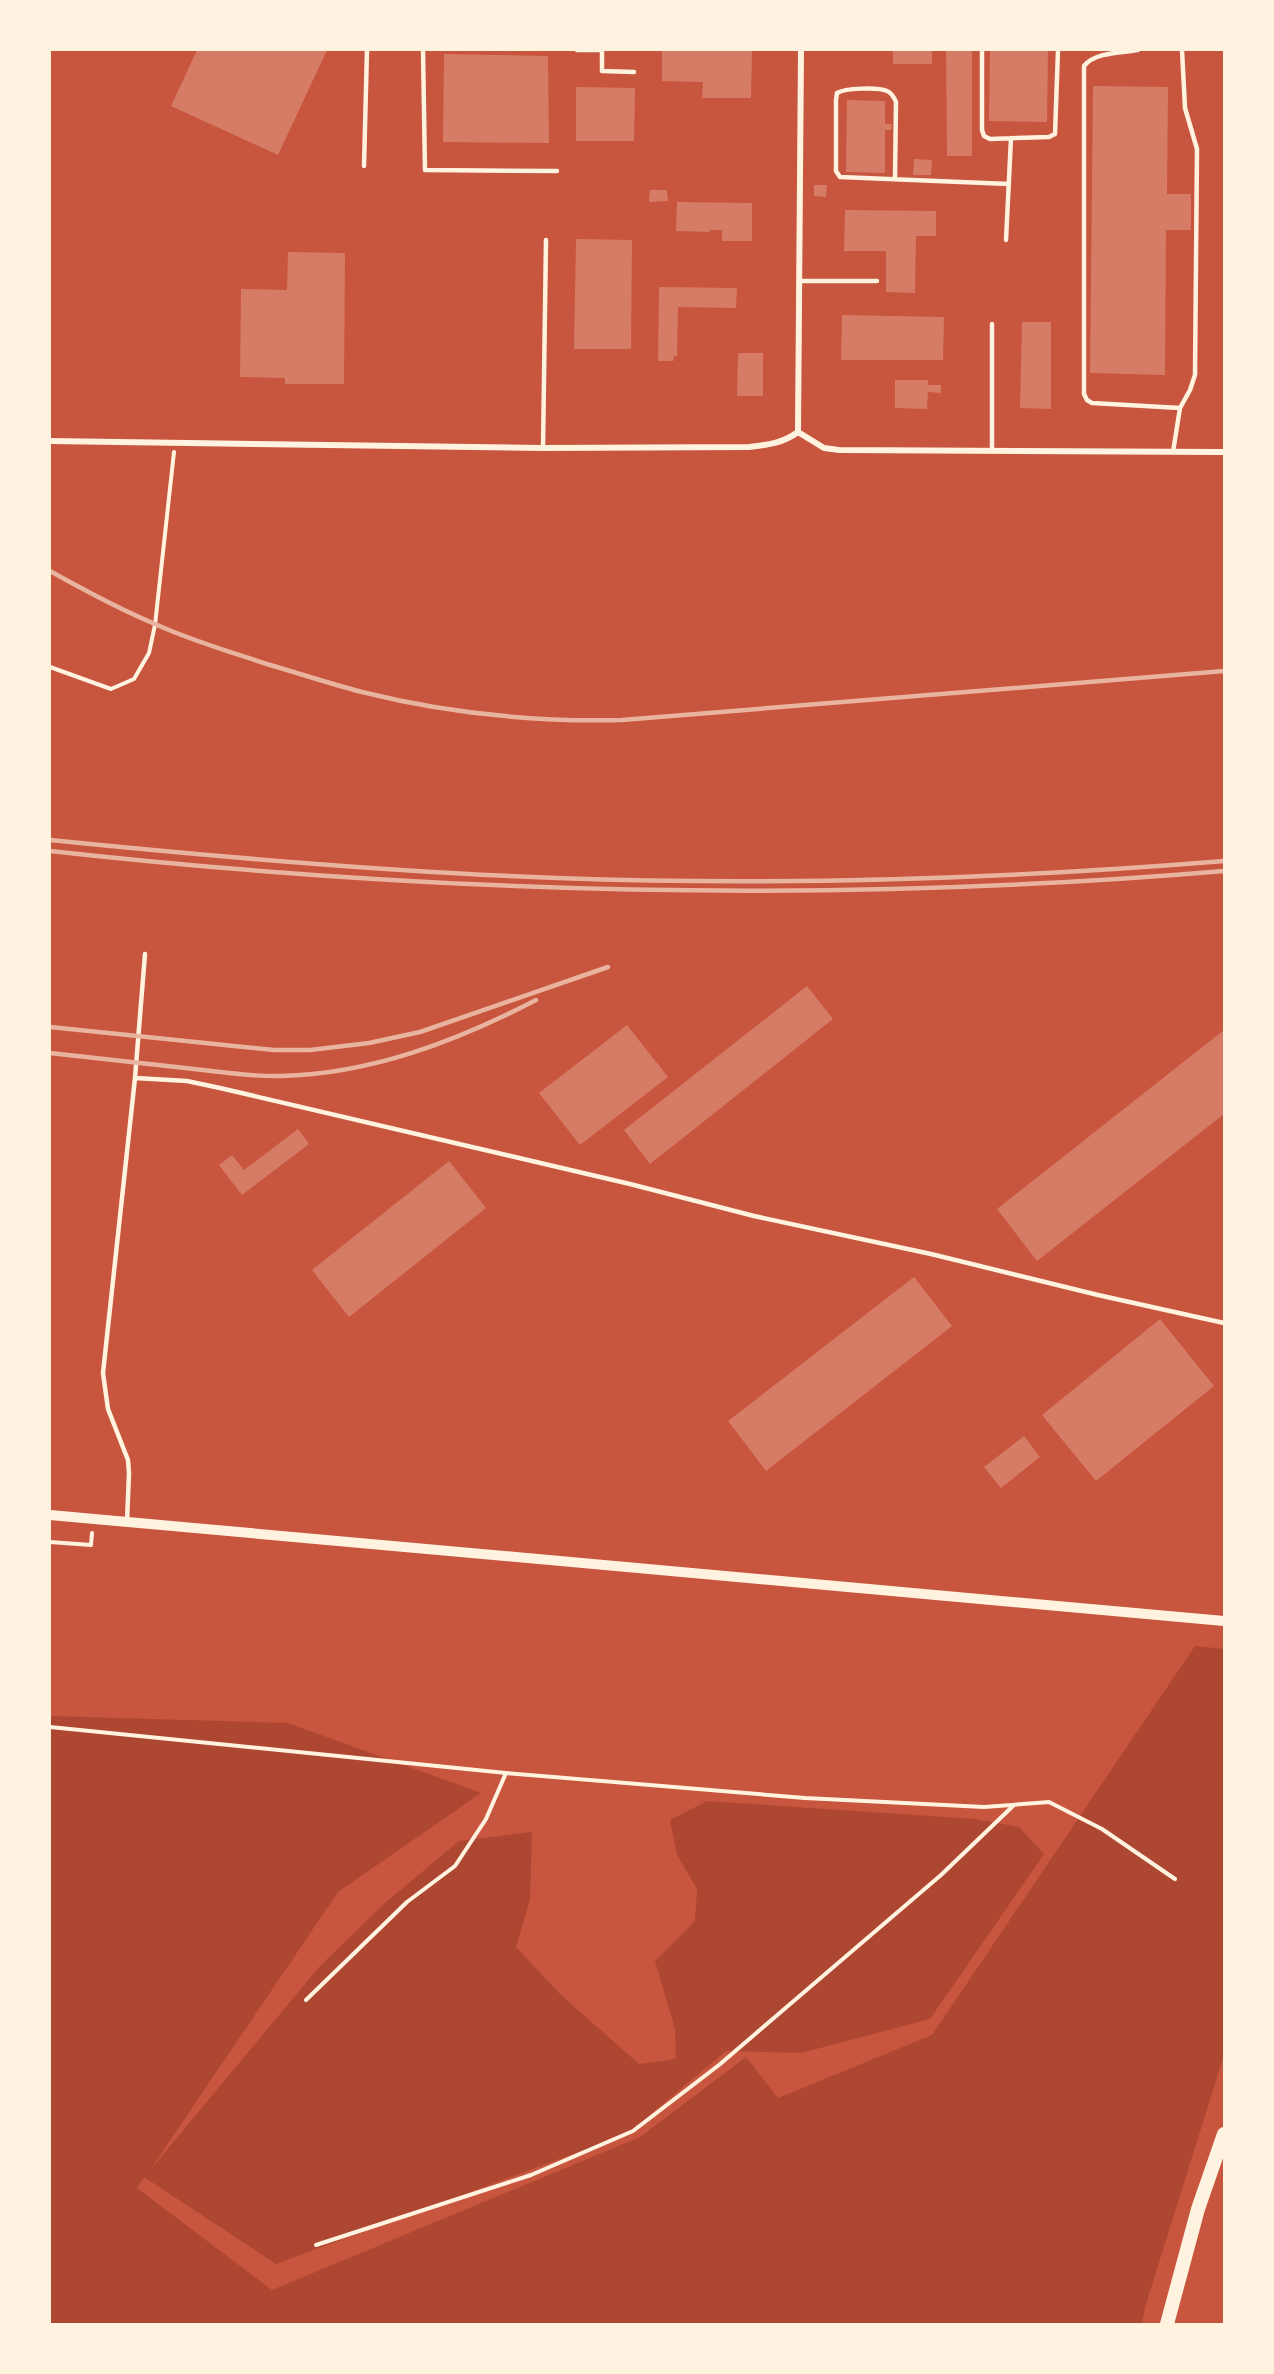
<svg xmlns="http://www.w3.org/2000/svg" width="1274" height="2374" font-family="Inter,sans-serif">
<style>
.green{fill:#ae4732}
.building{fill:#d67c66}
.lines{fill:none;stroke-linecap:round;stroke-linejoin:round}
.path{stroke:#fff3e0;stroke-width:4}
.service{stroke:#fff3e0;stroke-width:4.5}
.minor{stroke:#fff3e0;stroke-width:6}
.tertiary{stroke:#fff3e0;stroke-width:10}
.primary{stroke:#fff3e0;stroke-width:14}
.rail{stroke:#e9b49f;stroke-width:4.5}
</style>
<rect width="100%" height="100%" fill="#c8553d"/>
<path class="green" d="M1195,1646L1224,1649V2055L1146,2304L1142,2324H50V1716L288,1723L481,1793L338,1892L150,2170L320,1966L385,1903L459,1841L532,1832L530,1899L516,1947L560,1994L639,2064L676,2059L675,2029L655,1961L695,1921L697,1889L677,1855L670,1820L707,1801L974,1819L1019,1827L1044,1854L930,2019L801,2053L726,2051L627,2134L276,2264L144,2177L137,2188L272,2290L640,2137L746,2057L778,2098L932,2035Z"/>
<path class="building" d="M197,50H327L278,155L171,106Z
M662,50H752L751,98H702L703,82L662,81Z
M893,50H932V64H893Z
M946,50H972V156H947Z
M990,50H1048L1047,122L989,121Z
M444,54L548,56L549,143L443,142Z
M1093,86L1168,87L1167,194H1191V230H1166L1165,375L1090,373Z
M576,87L635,88L634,141H576Z
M847,100L885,101V124H892L891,130H885V173L846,172Z
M914,159L932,160L931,175H913Z
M814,185H827L826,197L814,196Z
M650,190H667L668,201L649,202Z
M677,202L752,203V241H722V230H710V232L676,231Z
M845,210L936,211V236H916L915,293L886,292V251H844Z
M576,239L632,240L631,349H574Z
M288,252L345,253L344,384H285V378L240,377L241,289L287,290Z
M659,287L737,288L736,308L678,307L677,356H674L673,361H658Z
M842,315L944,317L943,360H841Z
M1022,322H1051V409L1020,408Z
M738,353H763V396H737Z
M895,380H928V385H941V393L928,392L927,409L895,408Z
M807,986L833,1019L650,1164L624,1130Z
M627,1025L668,1077L580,1145L539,1093Z
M1224,1030V1114L1037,1261L997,1209Z
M298,1129L309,1144L242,1195L219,1165L232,1155L244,1170Z
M449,1161L486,1208L349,1317L312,1270Z
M914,1277L952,1326L766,1471L728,1421Z
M1160,1319L1214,1386L1096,1481L1042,1415Z
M1024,1436L1040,1457L1001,1488L984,1467Z"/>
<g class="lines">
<path class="path" d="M50,667L111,689L134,679L149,653L155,625L174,452
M50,1542L91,1545L92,1533
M50,1727L506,1773L805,1798L984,1807L1049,1802L1102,1829L1175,1879
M306,2000L407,1902L455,1866L486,1819L506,1773
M316,2245L531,2175L633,2131L719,2065L941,1875L1013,1806"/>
<path class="service" d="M423,50L425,170L557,171
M577,50H602V71L634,72
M982,50V130L984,136L990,139L1049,137L1055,134L1058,50
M1138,50C1121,53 1095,52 1084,66V394L1087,400L1092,403L1180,408
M364,166L367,50
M895,178L896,102C894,97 892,93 887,91C878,87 845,88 837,93L836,100V171L840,177L1009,184
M1006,240L1011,138
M799,281H877
M543,448L546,240
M992,451V324
M1173,452L1180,408L1190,390L1195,375L1197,149L1185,108L1182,50
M135,1078L187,1081L220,1088L630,1184L754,1216L931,1254L1098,1295L1224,1323
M127,1521L129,1473L128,1460L108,1409L103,1373L135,1078L145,954"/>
<path class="minor" d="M798,432L801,50
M50,441L543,448L749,447C768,445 783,443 798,432L824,448L839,450L1224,452"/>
<path class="tertiary" d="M50,1515L1224,1621"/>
<path class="primary" d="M1167,2324L1198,2209L1224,2134"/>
<path class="rail" d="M50,571C84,590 119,609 155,624C192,641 231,652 270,665C301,674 331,684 362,692C446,713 536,722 622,720L1224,671
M50,840C218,857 387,872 557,878C779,886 1003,879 1224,861
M50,851C439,894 834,904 1224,871
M50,1027L274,1050H310L369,1043L420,1032L608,967
M50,1053C98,1058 146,1064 194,1069C223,1072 252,1077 281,1076C371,1074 457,1041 536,1000"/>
</g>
<rect width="1274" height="2374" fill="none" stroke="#fff3e0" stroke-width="102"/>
</svg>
